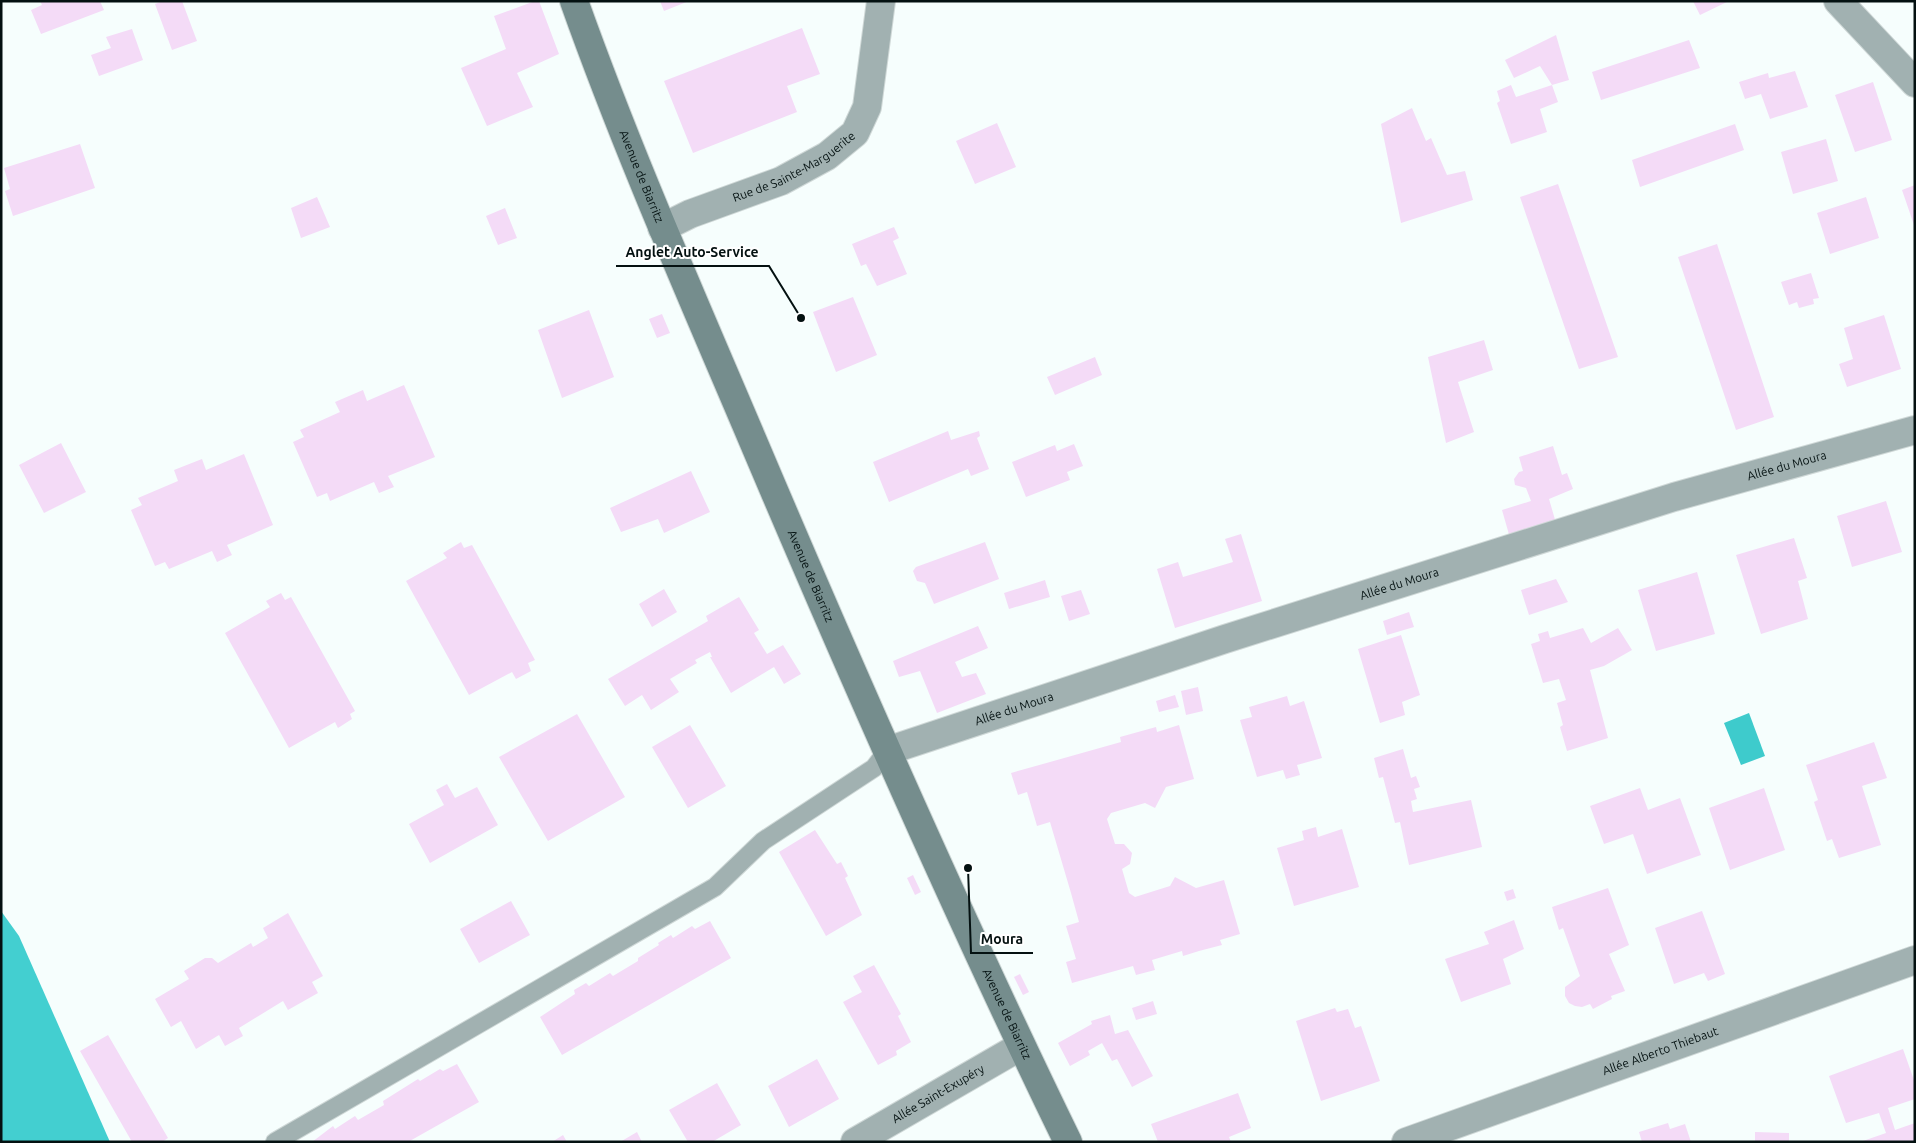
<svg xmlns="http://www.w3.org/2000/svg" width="1916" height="1143" font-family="Ubuntu,sans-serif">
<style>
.forest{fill:#43cfd0}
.water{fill:#3ecbcc}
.building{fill:#f4dbf7}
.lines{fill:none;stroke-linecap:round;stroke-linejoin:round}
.lane-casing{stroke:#cfd8d7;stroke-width:20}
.street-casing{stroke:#cfd8d7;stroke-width:30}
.secondary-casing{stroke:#cfd8d7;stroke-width:30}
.lane{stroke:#a1b1b1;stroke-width:18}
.street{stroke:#a1b1b1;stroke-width:28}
.secondary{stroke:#758d8d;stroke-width:28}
.labels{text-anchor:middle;stroke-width:4;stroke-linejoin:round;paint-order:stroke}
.street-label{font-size:12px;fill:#041111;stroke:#fff}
.leader{fill:none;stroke:#041111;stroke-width:2}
.callout-dot{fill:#041111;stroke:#fff;stroke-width:2}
.callout-label{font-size:14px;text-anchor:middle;font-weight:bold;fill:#041111;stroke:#fff;stroke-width:4;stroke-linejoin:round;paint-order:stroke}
</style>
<rect width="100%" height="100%" fill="#f6fefd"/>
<path class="forest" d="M1,911L19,936L110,1142H1Z"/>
<path class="water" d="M1749,713L1765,756L1741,765L1724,723Z"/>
<path class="building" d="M40,1H100L104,10L41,34L31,10L42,5Z
M163,1H182L197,41L172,50L155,4Z
M535,1H539L559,54L517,73L533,107L487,126L461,68L506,49L494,16Z
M660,1H689L664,11Z
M1693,1H1729L1700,15Z
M802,28L820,74L787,86L797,112L693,153L664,81Z
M132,29L143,60L99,76L91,55L111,48L106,37Z
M1556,35L1569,80L1552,85L1558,102L1540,109L1547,132L1511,144L1497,103L1500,101L1497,91L1511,85L1516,97L1552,85L1540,66L1514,78L1505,60Z
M1689,40L1700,68L1601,100L1592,72Z
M1795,71L1808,107L1770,119L1761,94L1745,99L1739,82L1768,73L1769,78Z
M1873,82L1892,140L1855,152L1835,95Z
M1412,108L1426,141L1431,138L1447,175L1465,171L1473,200L1401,223L1381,124Z
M997,123L1016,167L975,184L956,141Z
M1735,124L1744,150L1640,187L1632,160Z
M1826,139L1838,181L1793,194L1781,152Z
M80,144L95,188L13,216L5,191L10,189L4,168Z
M1558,184L1618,357L1579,369L1520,197Z
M1915,185V225H1914L1902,190Z
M317,197L330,227L301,238L291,208Z
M1866,197L1879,238L1830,254L1817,213Z
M505,208L517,238L498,245L486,216Z
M894,227L899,238L893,241L907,274L877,286L866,264L861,266L852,244Z
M1717,244L1774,417L1736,430L1678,257Z
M1811,273L1819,298L1813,299L1814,304L1799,308L1797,302L1789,305L1781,282Z
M853,297L877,355L836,372L813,312Z
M589,310L614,377L562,398L538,330Z
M662,314L670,333L657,338L649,319Z
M1884,315L1901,369L1847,387L1839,364L1853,359L1844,328Z
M1484,340L1493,370L1458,382L1474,432L1446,443L1428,357Z
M1095,357L1102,375L1055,395L1047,377Z
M404,385L435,457L388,476L394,487L379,493L374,482L330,501L327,493L317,497L293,442L304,437L300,430L340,412L335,402L363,390L367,401Z
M948,431L951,440L979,431L980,436L977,438L989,469L971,476L968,469L889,502L873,462Z
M61,443L86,492L44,513L19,465Z
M1074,444L1083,466L1067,472L1070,480L1026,497L1012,462L1055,445L1057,451Z
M1553,446L1562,475L1567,473L1573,489L1549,499L1556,523L1510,538L1502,510L1531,501L1526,488L1515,485L1514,479L1519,472L1523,471L1519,457Z
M244,454L273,525L227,545L232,555L217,562L212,551L169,569L165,562L155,566L131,510L142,505L138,498L178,481L174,470L202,459L206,470Z
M691,471L710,512L664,533L658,519L621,532L610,508Z
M1886,501L1902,552L1852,567L1837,516Z
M1241,534L1262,601L1175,628L1157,569L1178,562L1183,577L1233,562L1225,539Z
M1794,538L1807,578L1798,581L1808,619L1761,634L1736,555Z
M461,542L464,548L472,545L535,660L528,663L531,671L516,679L512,672L469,695L406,581L447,558L443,553Z
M985,542L999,579L934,604L925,583L917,581L913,571L916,567Z
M1697,572L1715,634L1656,651L1638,590Z
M1556,579L1568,602L1529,615L1521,590Z
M1045,580L1050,597L1009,609L1004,593Z
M664,589L677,612L652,627L639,604Z
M1081,590L1090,614L1069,621L1061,596Z
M281,593L285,600L291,597L355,711L350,714L352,719L338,728L335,722L289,748L225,633L270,607L266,601Z
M739,597L759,630L754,633L767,654L783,645L801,674L784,684L774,667L731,693L710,657H712L710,652L695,660L697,663L670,679L679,692L651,710L642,695L625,706L608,679L708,621L706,616Z
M1409,612L1414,627L1387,635L1383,621Z
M978,626L988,648L955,662L962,677L976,673L986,694L937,713L920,671L899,677L893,661Z
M1583,628L1591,643L1618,628L1632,650L1604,666L1590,670L1608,738L1567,751L1560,727L1563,725L1557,703L1566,700L1559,679L1543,683L1531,644L1540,641L1538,634L1548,631L1550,638Z
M1401,635L1420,695L1402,702L1405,715L1380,723L1358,649Z
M1198,687L1203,711L1186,715L1181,691Z
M1175,695L1179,707L1159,712L1156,701Z
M1287,696L1290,706L1304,701L1322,758L1297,765L1300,775L1286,779L1283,770L1257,777L1240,720L1252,717L1249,707Z
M577,714L625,797L548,841L499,757Z
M690,725L726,786L688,808L652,747Z
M1179,725L1194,779L1166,787L1155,808L1145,803L1111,813L1107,819L1115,844H1124L1132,853L1130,864L1122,869L1129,893L1135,897L1170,886L1175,877L1196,888L1224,880L1240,934L1220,940L1222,945L1199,951L1183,956L1182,951L1152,960L1155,970L1136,975L1133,966L1072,983L1066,962L1076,959L1066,926L1079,922L1071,893L1050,822L1037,826L1027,792L1018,795L1011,773L1121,742L1120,737L1156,727L1157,732Z
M1874,742L1887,778L1862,786L1881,845L1839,858L1832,839L1827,841L1814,802L1818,800L1806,765Z
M1403,749L1411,778L1416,776L1420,787L1414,789L1417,799L1411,801L1413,812L1471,800L1482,847L1409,865L1400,822L1395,823L1383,777L1379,778L1374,758Z
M447,784L455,798L477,787L498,825L430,863L409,824L444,805L436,790Z
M1640,788L1648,810L1680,798L1701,855L1647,874L1633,834L1604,844L1590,806Z
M1764,788L1785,850L1730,870L1709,808Z
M1316,827L1318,837L1342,829L1359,887L1294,906L1277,848L1304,840L1302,831Z
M815,830L837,864L841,862L848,876L845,878L862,915L826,936L779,852Z
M913,875L921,892L915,895L907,878Z
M1608,888L1629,945L1609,954L1625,991L1611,996L1612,999L1593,1009L1590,1004L1582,1007L1575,1006L1569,1003L1565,996V987L1580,976L1563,928L1559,930L1552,907Z
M1513,889L1516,898L1507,901L1504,892Z
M511,901L530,935L479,963L460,929Z
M1702,911L1725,974L1708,981L1704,973L1674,984L1655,928Z
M288,913L323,976L312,982L318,993L288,1010L283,1001L239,1028L243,1036L225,1046L219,1035L196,1049L181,1021L171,1027L155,999L189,979L184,971L205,958H212L218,963L251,943L253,947L268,938L263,928Z
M1514,920L1524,949L1503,959L1511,984L1461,1002L1445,959L1489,944L1484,932Z
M710,921L731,958L562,1055L540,1017L575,994L574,990L586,983L589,986L610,973L613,976L638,961V958L659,945L658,943L671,935L673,938L692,926L695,929Z
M874,965L901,1014L898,1016L911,1042L896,1051L897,1055L878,1065L843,1002L862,992L853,976Z
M1020,974L1029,992L1023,995L1014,977Z
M1153,1001L1157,1014L1136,1020L1132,1008Z
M1335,1008L1337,1012L1348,1009L1355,1028L1361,1026L1380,1081L1321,1101L1296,1021Z
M1110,1015L1115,1034L1128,1030L1153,1076L1132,1087L1117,1059L1112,1061L1102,1043L1088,1051L1090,1055L1070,1066L1058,1043L1092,1024L1091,1021Z
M108,1035L168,1138L162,1142H132L80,1051Z
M1903,1049L1915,1083V1099L1888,1108L1895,1130L1915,1123V1142H1860L1886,1133L1879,1113L1846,1123L1829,1076Z
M817,1059L839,1099L789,1127L768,1086Z
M457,1064L479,1102L408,1142H312L333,1126L335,1129L355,1116L358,1120L384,1105L383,1101L418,1079L420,1081L440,1069L443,1071Z
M717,1083L741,1125L712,1142H688L669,1110Z
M1238,1093L1251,1128L1229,1137L1231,1142H1158L1151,1124Z
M1668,1123L1670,1129L1685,1124L1691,1142H1642L1639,1132Z
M637,1132L642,1142H620Z
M1755,1132L1789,1133V1142H1755Z
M563,1135L567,1142H552Z"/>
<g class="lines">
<g class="lane-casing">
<path id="lane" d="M275,1142L715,887L763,841L874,768L887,751"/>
</g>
<g class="street-casing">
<g id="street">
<path d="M1838,1L1915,83"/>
<path id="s1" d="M662,228L690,214L781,181L827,156L855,133L867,107L881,1"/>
<path id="s2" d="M887,751L1225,639L1674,497L1915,430"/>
<path id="s3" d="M855,1142L1021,1046"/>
<path id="s4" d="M1406,1142L1915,960"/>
</g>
</g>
<g class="secondary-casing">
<g id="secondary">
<path id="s5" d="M574,1C627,150 691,295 753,441C853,677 956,912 1068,1142"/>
</g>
</g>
<use href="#lane" class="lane"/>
<use href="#street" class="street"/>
<use href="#secondary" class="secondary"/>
</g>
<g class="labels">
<g class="street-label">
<text dy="4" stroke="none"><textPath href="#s1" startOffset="146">Rue de Sainte-Marguerite</textPath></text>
<text dy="4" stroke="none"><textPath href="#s5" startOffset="188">Avenue de Biarritz</textPath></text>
<text dy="4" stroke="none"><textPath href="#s2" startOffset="944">Allée du Moura</textPath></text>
<text dy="4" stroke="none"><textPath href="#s5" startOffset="622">Avenue de Biarritz</textPath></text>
<text dy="4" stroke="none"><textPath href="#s2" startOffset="539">Allée du Moura</textPath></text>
<text dy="4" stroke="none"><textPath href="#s2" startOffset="134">Allée du Moura</textPath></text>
<text dy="4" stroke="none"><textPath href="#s5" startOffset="1102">Avenue de Biarritz</textPath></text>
<text dy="4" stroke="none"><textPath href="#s4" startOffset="270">Allée Alberto Thiebaut</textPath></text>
<text dy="4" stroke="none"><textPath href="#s3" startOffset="96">Allée Saint-Exupéry</textPath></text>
</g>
</g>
<path class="leader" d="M801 318L769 266H616M968 868L971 953H1033"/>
<g class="callout-dot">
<circle cx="801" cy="318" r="5"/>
<circle cx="968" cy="868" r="5"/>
</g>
<g class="callout-label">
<text x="692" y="257">Anglet Auto-Service</text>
<text x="1002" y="944">Moura</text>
</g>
<rect width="1916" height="1143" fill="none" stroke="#041111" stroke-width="5"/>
</svg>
